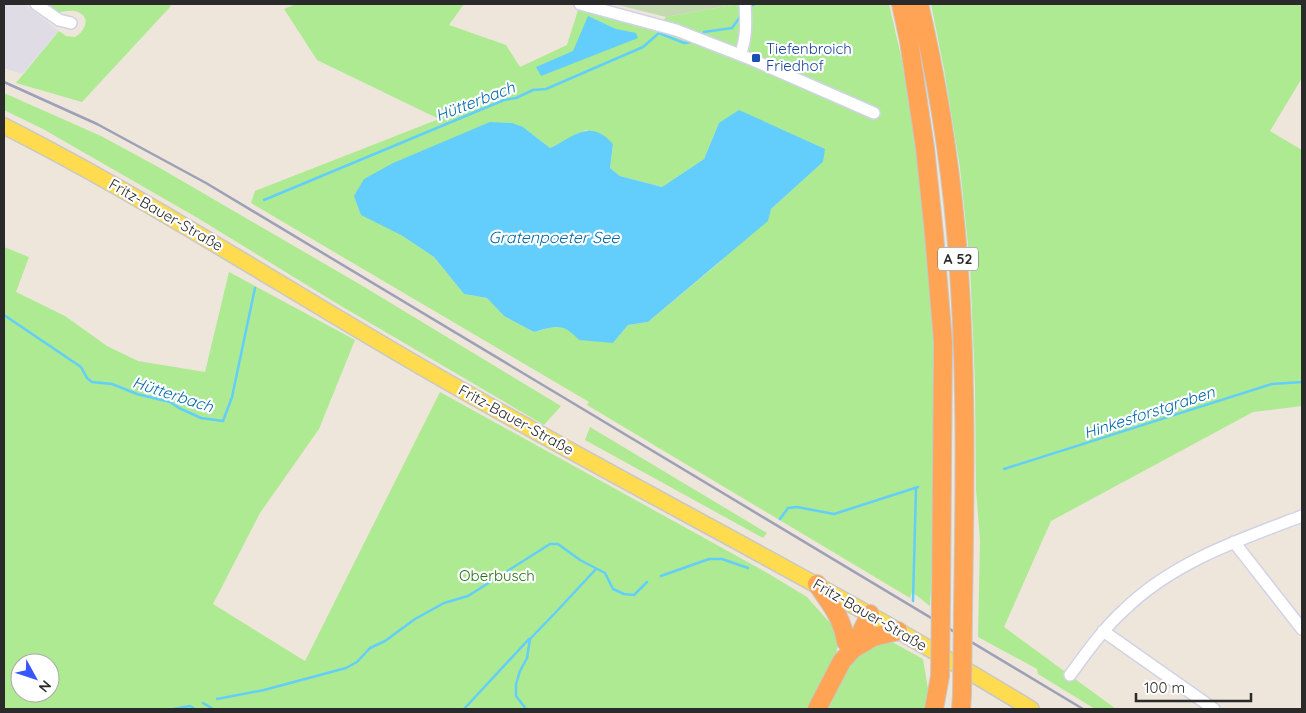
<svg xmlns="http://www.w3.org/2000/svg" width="1306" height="713" font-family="Quicksand,sans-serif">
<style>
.industrial{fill:#dfdce6}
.green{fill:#adea92;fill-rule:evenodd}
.cemetery{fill:#c3dab0}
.water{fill:#63cefb}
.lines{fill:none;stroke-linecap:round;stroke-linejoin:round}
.stream{stroke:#63cefb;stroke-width:2.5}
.minor-casing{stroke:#d0d3e5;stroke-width:14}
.major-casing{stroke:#c8c8c8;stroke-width:18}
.highway-casing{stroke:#c8c8c8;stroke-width:20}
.minor{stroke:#fff;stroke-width:11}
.major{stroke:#ffdb4f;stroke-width:15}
.highway{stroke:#ffa455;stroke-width:18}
.rail{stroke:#9da0b7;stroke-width:2.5}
.highway-bridge-casing{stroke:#c8c8c8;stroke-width:20;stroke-linecap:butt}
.highway-bridge{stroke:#ffa455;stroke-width:18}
.transit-dot{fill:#1a4fb4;stroke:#fff;stroke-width:2}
.labels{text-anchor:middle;stroke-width:4.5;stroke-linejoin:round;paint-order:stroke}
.shield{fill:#fff;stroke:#6a6a6a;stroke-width:1}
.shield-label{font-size:14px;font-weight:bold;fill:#2a2a2a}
.transit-label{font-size:15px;fill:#164399;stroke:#fff;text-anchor:start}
.street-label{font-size:15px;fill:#2a2a2a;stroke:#fff}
.park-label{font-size:15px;fill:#236f13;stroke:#fff}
.water-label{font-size:16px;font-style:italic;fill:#006aa9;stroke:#fff}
</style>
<rect width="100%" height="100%" fill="#eee6db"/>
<path class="industrial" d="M4,4H24L59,31L22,74L4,68Z"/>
<path class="green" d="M43,4H169L171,6L82,102L16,83L59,31L66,36L75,37C84,32 92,18 78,12C71,9 61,12 54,13Z
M296,4H464L449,25L506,45L520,67L567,45L579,7L654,31L666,17L738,4H889L903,65L916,143L931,291L935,389V512L930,606L912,592L910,598L587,405L589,402L251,203L255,191L439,119L317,60L284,9ZM719,123L823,162L771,209L720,262L648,322L628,325L613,343L556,326L534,332L504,316L487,298L464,294L434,257L401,235L523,127L550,148L586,130L613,144L610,168L620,176L662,187L704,159Z
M931,4H1302V78L1270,131L1302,150V406L1253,412L1051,521L1004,627L1116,709H1095L1038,674L1037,669L978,637L980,540L976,489L975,384L970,264L960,168L944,69Z
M4,93L101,136L160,168L361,285L561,406L544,425L336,303L196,217L43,129L4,110Z
M4,247L29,257L16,292L65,316L107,346L138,361L205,372L229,272L355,340L319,429L260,513L213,604L305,661L440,392L764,571L807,597L838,632V643L836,656L809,709H4ZM20,663H50V693H20Z
M590,427L767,533L763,538L585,440Z
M892,642L923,659L928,689L925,709H828C837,693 851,659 865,648C872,643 883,643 892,642Z"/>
<path class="cemetery" d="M614,4H738L666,17Z"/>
<path class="water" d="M588,16L616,29L636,33L638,38L541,76L536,67L573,51Z
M739,110L825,149L823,162L771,209L768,221L648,322L628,325L613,343L579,340C563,322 555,326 534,332L504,316L487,298L464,294L434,257L401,235L361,215L354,196L364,179L393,163L490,122L512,123L523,127L550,148C575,136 590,118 613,144L610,168L620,176L662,187L704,159L719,123Z"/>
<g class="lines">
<path class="stream" d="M751,6L755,4
M702,35L704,32L732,28L740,17
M264,200L504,100L516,98L533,90L546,89L643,47L659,33L684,43L691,42
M4,315L81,367L87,378L92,382L112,384L137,394L170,402L179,408L201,418L223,421L232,397L255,288
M1004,469L1272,384L1302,382
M780,519L788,508L797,507L834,514L918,487
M661,576L709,559H722L748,568
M913,601L916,488
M217,699L264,690L346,668L357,662L370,648L385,641L415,619L444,603L468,596L550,544H558L580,560L605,573L613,589L624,594L634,595L647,582
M203,703L213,709
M174,709L190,706L195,709
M464,709L529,639
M526,709L516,696V684L520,671L527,658L530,639L556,612L596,569"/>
<g class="minor-casing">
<path id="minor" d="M36,4L59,20L71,23
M580,4L676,30L753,60L874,113
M740,55C747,38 746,22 745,4
M1234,542L1302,629
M1103,631L1214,709
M1070,675C1087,652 1103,629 1124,610C1173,562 1239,540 1302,516"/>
</g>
<g class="major-casing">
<path id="major" d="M4,126C158,204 301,299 451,384C643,494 842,593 1031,709"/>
</g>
<g class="highway-casing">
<path id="highway" d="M901,4L909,41L925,148L934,234L943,342L941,597
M919,4C937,79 949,155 956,232C967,358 965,484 963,610
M817,584C831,605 842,617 846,642
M853,649L873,637L898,631
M817,709L842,661L853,649L870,614
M934,709L940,676
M961,709L962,695"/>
</g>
<use href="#minor" class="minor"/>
<use href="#major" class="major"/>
<use href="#highway" class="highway"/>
<path class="rail" d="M4,82L97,124L206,183L1083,709"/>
<g class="highway-bridge-casing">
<path id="highway-bridge" d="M940,676L941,597
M962,695L963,610"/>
</g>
<use href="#highway-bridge" class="highway-bridge"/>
</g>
<rect class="transit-dot" x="751" y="53" width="10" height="10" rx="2.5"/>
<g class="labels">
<rect class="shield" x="938" y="247.5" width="40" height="23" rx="4"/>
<g class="shield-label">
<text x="958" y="264">A 52</text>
</g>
<g class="transit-label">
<text x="766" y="54">Tiefenbroich<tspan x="766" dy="17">Friedhof</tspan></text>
</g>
<g class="street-label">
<text transform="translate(166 215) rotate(30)" y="5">Fritz-Bauer-Straße</text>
<text transform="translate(516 420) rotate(29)" y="5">Fritz-Bauer-Straße</text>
<text transform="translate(870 615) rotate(30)" y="5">Fritz-Bauer-Straße</text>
</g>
<g class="park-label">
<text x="497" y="581">Oberbusch</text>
</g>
<g class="water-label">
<text transform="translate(475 101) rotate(-21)" y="6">Hütterbach</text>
<text x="554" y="243">Gratenpoeter See</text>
<text transform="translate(173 394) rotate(18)" y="6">Hütterbach</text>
<text transform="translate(1149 412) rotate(-18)" y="6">Hinkesforstgraben</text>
</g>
</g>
<rect width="1306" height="713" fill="none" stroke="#2a2a2a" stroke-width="10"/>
<g transform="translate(35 678) rotate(130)"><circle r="24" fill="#ffffff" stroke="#aaaaaa"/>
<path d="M0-4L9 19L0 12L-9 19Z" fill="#3756ff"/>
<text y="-8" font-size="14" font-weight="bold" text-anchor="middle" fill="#2a2a2a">N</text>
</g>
<path d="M1136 693v8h115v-8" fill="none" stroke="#2a2a2a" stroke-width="2.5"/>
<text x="1144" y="693" font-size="15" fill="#2a2a2a" stroke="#ffffff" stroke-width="4" paint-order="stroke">100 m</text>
</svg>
